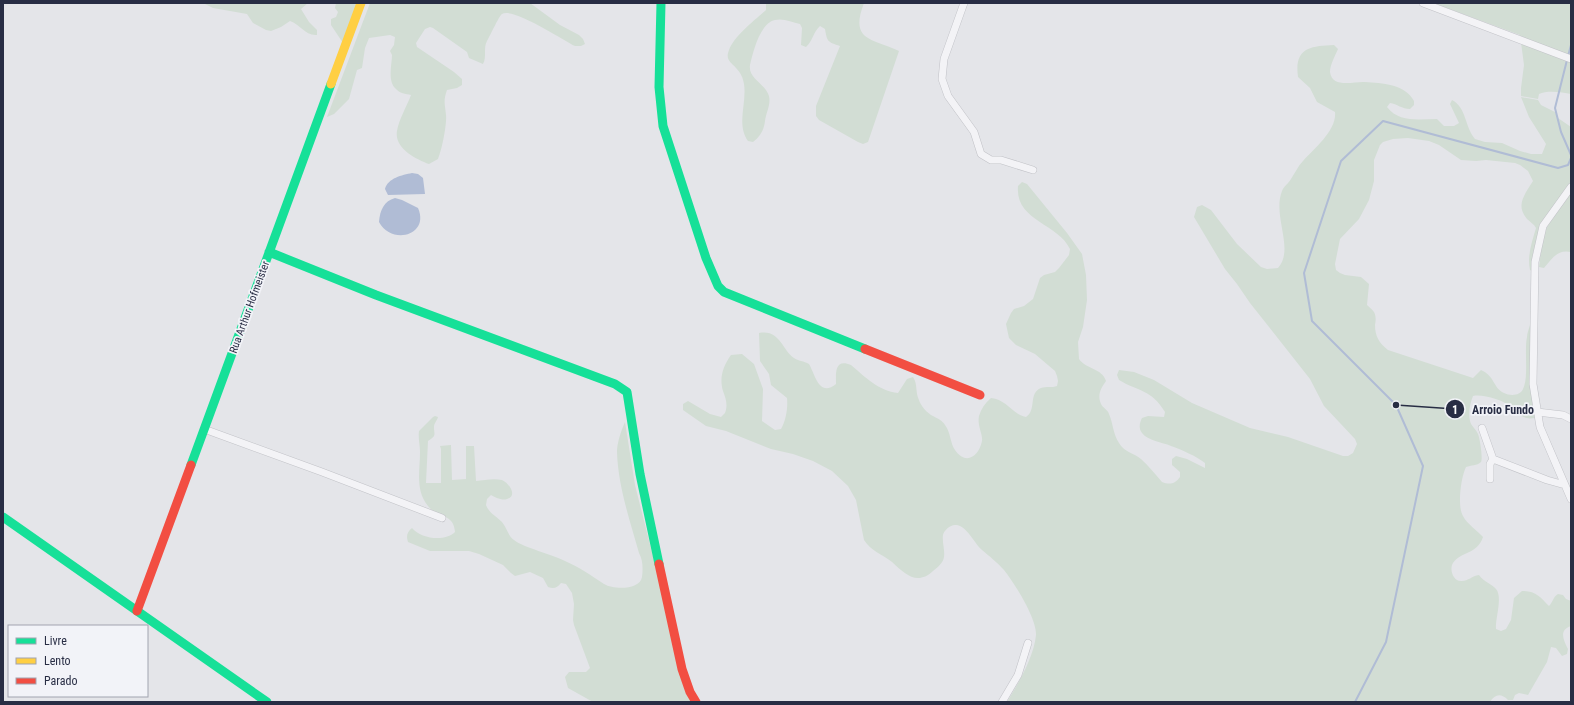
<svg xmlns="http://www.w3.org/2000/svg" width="1574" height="705" font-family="'Roboto Condensed',sans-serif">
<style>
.green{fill:#d2ddd4}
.water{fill:#b0bcd5}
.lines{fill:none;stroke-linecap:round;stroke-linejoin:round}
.stream{stroke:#b0bcd5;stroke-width:2}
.street-casing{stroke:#c1c2c7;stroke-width:8}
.street{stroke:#f3f3f6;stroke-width:7}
.fast{stroke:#16e098;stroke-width:9}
.slow{stroke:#ffcf43;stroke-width:9}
.jam{stroke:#f24e42;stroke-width:9}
.labels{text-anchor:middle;stroke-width:3.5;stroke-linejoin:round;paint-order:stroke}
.street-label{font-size:11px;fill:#282d44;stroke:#f2f3f8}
.leader{fill:none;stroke:#282d44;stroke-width:1.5}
.callout-dot{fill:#282d44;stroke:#f2f3f8;stroke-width:1.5}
.mark-label{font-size:12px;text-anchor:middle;font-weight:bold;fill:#fff}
.callout-label{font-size:12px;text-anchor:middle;font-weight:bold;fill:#282d44;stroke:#f2f3f8;stroke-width:3.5;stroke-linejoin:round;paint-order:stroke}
</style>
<rect width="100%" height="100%" fill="#e4e5e9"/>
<path class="green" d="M203,3H308L301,9L309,22L317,30V35C305,36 300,24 290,21L281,27L271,31L266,30L253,23L247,14L213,8Z
M336,3H359L343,43L331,25V19L336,17L338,12L335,8Z
M370,3H530L560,25L579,35L583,39L585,44L581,46H575C563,40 513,7 502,14C499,16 490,36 487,41C483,48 487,57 483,64L469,58L467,52L433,28L430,27L425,29L416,43L417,47L454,72L462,79V85L457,88L447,90C443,101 445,104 446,115C447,124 442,150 438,159L429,164C416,159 394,148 397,131C399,119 407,106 411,95C406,94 399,93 396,89C387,81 392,64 392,55L390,51L394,45L395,37L390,35L369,38L365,48L362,68L357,70L349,99L334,114L327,117Z
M764,3H864C849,42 873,38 899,51L868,142L863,144L858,142L819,120L816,116V106L840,46C828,42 827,42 825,29L820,26C813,32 813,41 806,47L801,45L802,28L800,24C792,22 783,18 775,20C760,23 753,52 750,65C748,79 765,83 769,96C771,105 766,113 765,121C764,130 760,137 753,142L748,141C736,124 747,104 744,84C743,78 741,73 736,68C731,62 725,60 729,50C734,36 755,20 766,10V4Z
M1433,3H1571V94C1562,92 1547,90 1539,94L1538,99L1521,96V88L1524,65L1520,35Z
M1334,45L1338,49C1335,56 1330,65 1330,72C1332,89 1355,81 1365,82C1382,83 1405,84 1414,101V105L1410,109C1402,109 1397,104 1390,103L1387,107C1399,123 1419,119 1437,119L1444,126H1454L1459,123L1450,104L1452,100C1467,108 1464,126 1475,139L1485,142L1502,143L1520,151L1531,154H1542L1546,144L1529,117L1521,97L1538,100L1541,105L1555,112L1558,118L1571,127V182L1541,223L1533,254L1532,271L1530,270C1527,255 1532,242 1536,228C1534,224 1530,222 1527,219C1515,205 1525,194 1533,181L1528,171L1520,165L1515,163L1486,160L1476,161L1461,160L1439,145L1429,141L1408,138L1393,139L1383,142L1380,145L1374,160V181L1369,200L1359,219L1340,239L1335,264L1336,270L1340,273L1345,275L1361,277L1369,284L1367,305C1369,307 1372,309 1374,312C1376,316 1376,320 1375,325C1375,336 1379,343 1388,350L1473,378L1481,370C1495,376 1493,388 1504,393C1510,396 1520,396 1523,389C1529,377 1524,351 1527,337C1527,333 1529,329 1530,325H1532L1530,386L1536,418C1533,418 1529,419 1527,418C1520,417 1516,411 1511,407C1503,400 1483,394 1473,396C1470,404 1468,412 1470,421C1471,426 1476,429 1478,434C1480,439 1483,459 1481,462C1477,466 1471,465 1466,467C1461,477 1457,506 1463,516C1467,524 1477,530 1483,537C1477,555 1461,551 1453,563C1449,569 1453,582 1462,581C1468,581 1472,576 1479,575C1484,582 1492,584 1496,589C1503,597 1495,619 1496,629L1501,631L1506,629L1511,620L1514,598L1522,591C1536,591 1540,597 1549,606C1553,602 1553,597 1558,594L1563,595L1566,599L1571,601V626C1558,630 1564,641 1568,649L1567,654L1562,656L1556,648L1551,647L1547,662L1528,695L1519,693L1515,695L1513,700H1508C1501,693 1495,694 1490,702H1007C1018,684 1034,657 1036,635C1037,619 1015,584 1004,570C998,563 989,556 982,550C974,543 967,526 956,525C951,524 944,530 943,535C942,542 945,550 944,557C943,563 938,567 933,571C917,586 905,574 892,562C882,554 871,551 864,540L856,500L848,486L832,471L813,461L793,454L771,449L726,431L706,426L683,410V404L688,401L710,414L721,417L725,413C728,405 726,399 723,391C719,378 723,366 731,355L742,354L754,364L763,389L762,421L775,430L781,429C786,420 788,408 787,398L771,385L769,374L760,361L759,333C780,329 782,350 794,358C798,361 804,361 809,364C815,374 819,398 836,384C836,374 834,358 851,365C865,377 879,391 898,393L907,379L913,377C918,384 915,392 919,400C920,405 928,414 933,416C938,419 942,420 945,425C951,433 950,443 955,450C966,466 979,456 982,441C983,434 977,426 979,416C981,409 985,403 991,398C1006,399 1012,414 1026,417C1037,410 1028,393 1041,388C1046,386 1052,388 1057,386L1058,381L1057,376L1055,371L1035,354L1016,345L1009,338L1006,324L1011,313L1014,309L1024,306L1033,299L1040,278L1044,275L1055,272L1059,268L1069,255L1070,249C1058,223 1015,221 1018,186L1022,182L1027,184L1067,233L1082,254L1086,275L1087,300L1083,327L1078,342L1079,359C1087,370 1102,368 1106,381C1101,388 1097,395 1101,404C1103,408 1108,410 1109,414C1113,423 1113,434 1119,443C1124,452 1134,453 1141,459C1149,466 1155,474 1162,482C1170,485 1175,484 1180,477V472L1172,465V459L1176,456L1187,459L1205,468V463C1196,456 1182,450 1171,446C1162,442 1148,441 1142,433C1138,428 1140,422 1142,418L1148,416L1164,417L1165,412C1151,389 1139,392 1119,380L1117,375L1119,370L1134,372L1154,380L1192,403L1250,428L1288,437L1343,456H1348L1353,453L1357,444L1355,439L1324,406L1310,379L1250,303L1237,284L1225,269L1194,217L1197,207L1202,205L1211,210L1237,244L1261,267L1267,269L1278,268C1295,249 1272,216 1282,191C1284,186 1288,184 1291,179C1295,173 1298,166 1303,161C1315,148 1337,130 1335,112L1317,102L1310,88L1298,77C1294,48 1310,46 1334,45Z
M1571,192V252C1557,249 1552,259 1544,268L1539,267L1542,241L1547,227Z
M435,416L438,417C437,421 434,423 434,427C434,435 437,435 428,441L426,483H441V449L440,446L451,445L452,480L466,479V446H474L476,481C484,480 494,478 502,480C509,483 518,496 507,499C502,501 495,497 491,495L487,499L486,505C489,513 496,516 502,522C507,528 508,536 514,540C524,548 552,554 565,561C579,567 592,576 604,584C614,590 640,590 642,577C643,569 643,560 639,553C630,521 618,486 617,452C617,443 621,431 625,422L635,485L670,624L691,702H593L568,688L565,677L569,672H586L590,668L574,625L573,620L574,604L572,593L566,584L561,583C557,588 554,589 548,587L543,578L530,572L515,576L511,573L503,565L479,554L469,551H430L408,542C406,536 407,532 412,528C421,539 445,542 455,532C454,513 437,518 428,506C415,490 420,471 420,452C420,445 418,438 419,431L433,417Z"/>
<path class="water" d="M412,173L418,174L423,178L425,194L388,195L385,189C388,178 402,175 412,173Z
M395,198L402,200L418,208C430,235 392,246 379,222C380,210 384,201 395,198Z"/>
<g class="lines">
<path class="stream" d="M1568,56L1571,45
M1567,60L1555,108L1561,132L1571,155
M1355,702L1386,642L1423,466L1396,405L1312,321L1304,273L1341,161L1383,121L1558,168L1568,165L1571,158"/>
<g class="street-casing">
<path id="street" d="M964,3L944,59L942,79L948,96L974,132L981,154L991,160H1001L1033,170
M1423,3L1571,59
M1571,187L1543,226L1535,262L1533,384L1540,427L1571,499
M1537,412L1563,415L1571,419
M1482,428L1493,459L1547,480L1565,485
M204,429L322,472L442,518
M1490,479V464L1493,459
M1002,702L1018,675L1028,643"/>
</g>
<use href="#street" class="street"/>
<path class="fast" d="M661,3L659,87L663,126L706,258L718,286L724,292L865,349
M269,252L376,295L615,384L627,392L640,474L659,564
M191,465L331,84
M3,517L267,702"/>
<path class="slow" d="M331,84L361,3"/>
<path class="jam" d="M865,349L980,395
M659,564L682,669L690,692L696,702
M137,611L191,465"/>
</g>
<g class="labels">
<g class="street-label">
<text transform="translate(249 307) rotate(-70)" y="4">Rua Arthur Hofmeister</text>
</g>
</g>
<path class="leader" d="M1396 405L1455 409"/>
<g class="callout-dot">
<circle cx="1396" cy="405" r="4"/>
<circle cx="1455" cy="409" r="10"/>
</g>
<g class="mark-label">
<text x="1455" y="414">1</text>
</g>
<g class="callout-label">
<text x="1503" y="414">Arroio Fundo</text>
</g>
<rect width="1574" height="705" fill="none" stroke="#282d44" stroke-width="8"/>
<rect x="8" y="625" width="140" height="72" fill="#f2f3f8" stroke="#a1a4b0"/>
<rect x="16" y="638" width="20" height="6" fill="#16e098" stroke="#a1a4b0"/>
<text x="44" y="645" font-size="12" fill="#282d44">Livre</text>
<rect x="16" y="658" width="20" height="6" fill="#ffcf43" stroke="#a1a4b0"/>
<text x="44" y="665" font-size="12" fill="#282d44">Lento</text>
<rect x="16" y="678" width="20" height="6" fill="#f24e42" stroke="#a1a4b0"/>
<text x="44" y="685" font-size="12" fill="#282d44">Parado</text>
</svg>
